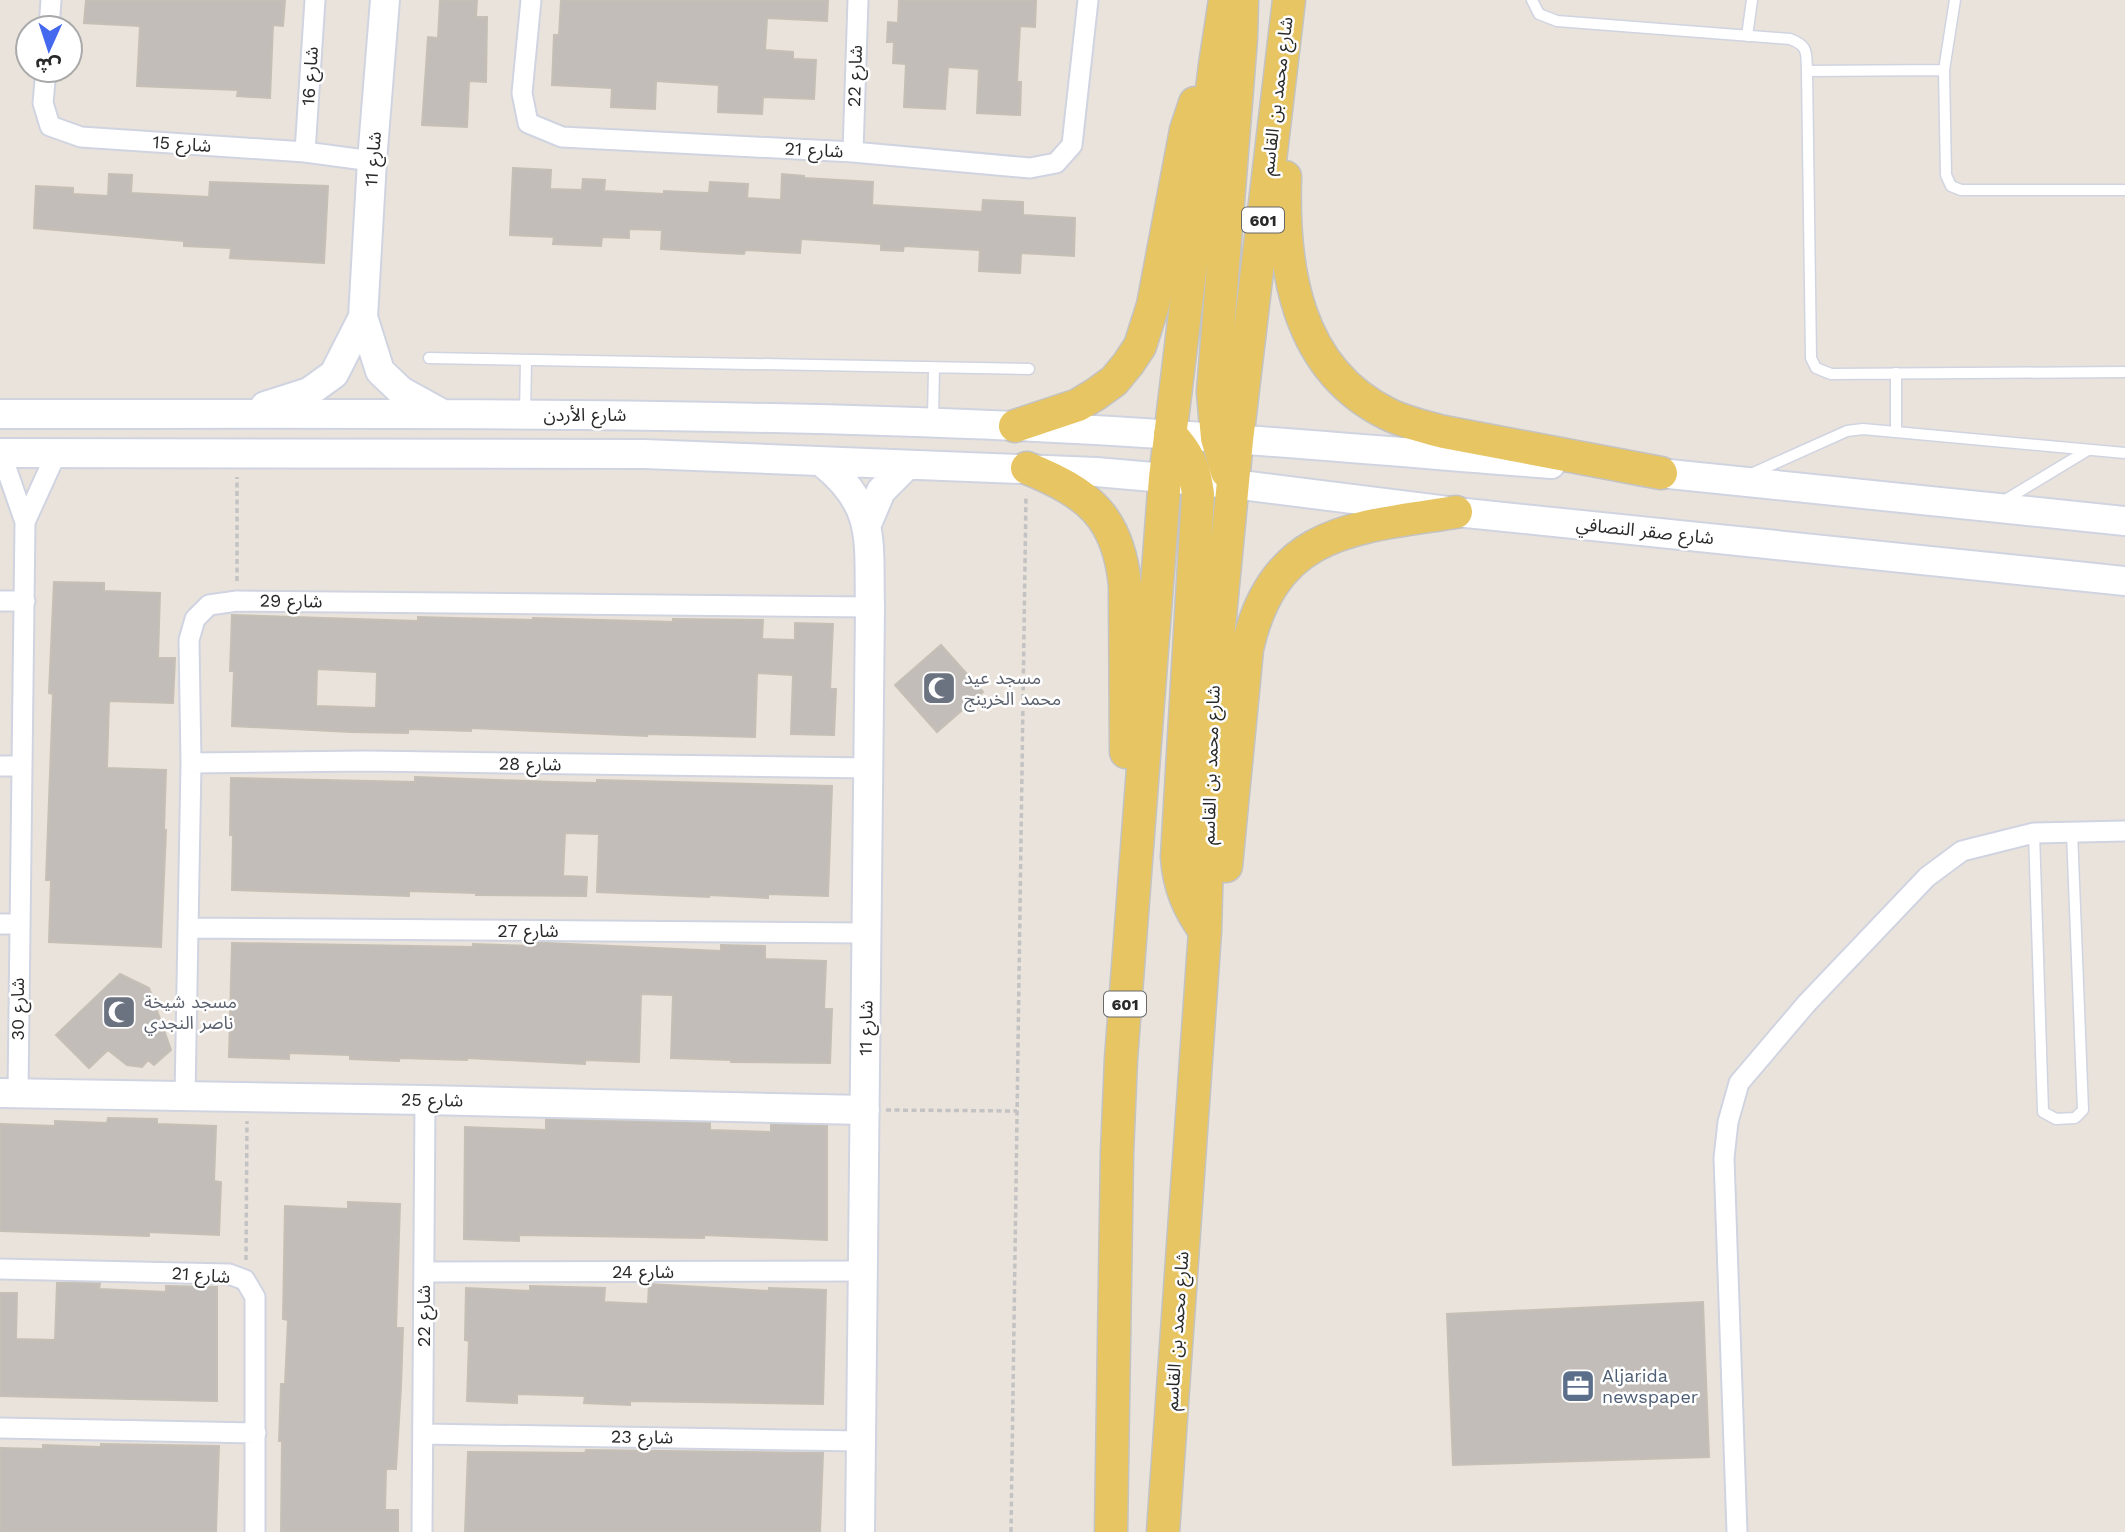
<svg xmlns="http://www.w3.org/2000/svg" width="2125" height="1532" font-family="'Work Sans','Noto Sans Arabic',sans-serif">
<style>
.building{fill:#c2bdb8;stroke:#c5bfb5;stroke-width:2;fill-rule:evenodd}
.lines{fill:none;stroke-linecap:round;stroke-linejoin:round}
.lane-casing{stroke:#d0d4e1;stroke-width:13}
.street-casing{stroke:#d0d4e1;stroke-width:23}
.secondary-casing{stroke:#d0d4e1;stroke-width:32}
.primary-casing{stroke:#c3c3c3;stroke-width:35}
.path{stroke:#c3c3c3;stroke-width:3.5;stroke-dasharray:5 3.5;stroke-linecap:butt}
.lane{stroke:#fff;stroke-width:10}
.street{stroke:#fff;stroke-width:19}
.secondary{stroke:#fff;stroke-width:28}
.primary{stroke:#e7c563;stroke-width:32}
.labels{text-anchor:middle;stroke-width:5;stroke-linejoin:round;paint-order:stroke}
.shield{fill:#fff;stroke:#696969;stroke-width:2}
.shield-label{font-size:16px;font-weight:bold;fill:#292929}
.street-label{font-size:18px;fill:#292929;stroke:#fff}
.worship-label{font-size:18px;fill:#5b616d;stroke:#fff;text-anchor:start}
.service-label{font-size:18px;fill:#4e5e75;stroke:#fff;text-anchor:start}
</style>
<rect width="100%" height="100%" fill="#eae3db"/>
<path class="building" d="M86,0H285L283,26L273,25L270,98L237,96L238,90L137,86L140,26L84,23Z
M440,0H477L476,17H487L486,82L469,81L467,127L422,125L428,37L438,38Z
M561,0H828L827,21L767,18L765,50L793,52V59L816,60L814,99L763,97L762,114L718,112L719,85L656,81L655,109L611,107L612,88L552,85L554,35H559Z
M899,0H1036L1035,27L1020,26L1017,82H1021L1020,115L977,113L979,69L948,67L945,109L904,107L906,64L893,63L894,42H887L888,22L898,23Z
M513,168L551,170L550,189L582,190L583,179L605,180L604,191L664,194V191L709,193L710,182L748,184L747,198L781,200L782,174L804,176V178L873,182L872,205L982,212L983,200L1023,202V215L1075,218L1074,256L1021,253L1020,273L979,271L980,250L904,246L903,251L881,250V244L801,239L800,253L745,250L744,254L706,252L661,249L662,230L629,229V238L602,237L601,246L553,244L554,237L510,235Z
M109,174L132,175L131,193L209,197L210,182L328,186L324,263L230,258L231,248L184,246V241L34,228L36,186L73,188V194L108,196Z
M54,582L104,583V591L160,593L158,658H175L173,703L109,701L107,768L166,770L164,830H166L161,947L49,942L51,880H46L53,694L49,693Z
M232,615L418,621V617L533,620V618L673,622V619L763,620L762,639L795,640V623L833,624L830,689H836L834,735L791,734L793,675L757,673L755,737L647,734V736L471,728V731L408,729V733L351,732L232,726L234,671H230ZM317,669L377,672L376,708L316,706Z
M941,645L983,692L937,732L895,685Z
M415,777L554,782L597,783V780L832,786L828,896L768,894V898L709,895V897L597,892L599,834L565,833L563,876L587,877L586,896L476,895V893L409,891V896L232,890L233,835H230L231,778L415,782Z
M232,943L473,947V944L535,946V943H547L721,951V945L765,946V959L826,961L824,1009H832L830,1063L731,1062V1060L671,1058L673,995L641,994L639,1062L585,1060V1064L467,1058V1060L399,1058V1061L350,1059V1055L289,1053V1059L229,1057Z
M120,974L149,988L171,1050L154,1065L148,1060L142,1067L127,1065L108,1050L89,1068L56,1035Z
M108,1118L157,1119V1124L216,1126L214,1181L221,1182L219,1235L149,1232V1236L0,1231V1124L55,1126V1121L107,1123Z
M546,1119L710,1123V1130L771,1132V1124L827,1126V1240L704,1235V1238L519,1235V1241L464,1239L465,1127L546,1130Z
M348,1202L400,1204L396,1328H403L401,1387L396,1469H386L385,1510H398V1532H281L282,1441H279L281,1384H285L288,1320L283,1319L285,1206L348,1209Z
M57,1283H100L99,1289L166,1292V1286L217,1287V1401L0,1396V1293H17L16,1339L55,1340Z
M649,1284L769,1291V1288L826,1290L823,1404L630,1401V1405L584,1403L585,1396L517,1394V1403L467,1401L469,1341L465,1340L466,1288L530,1291V1286L605,1288L604,1302L648,1304Z
M1703,1302L1709,1457L1453,1465L1447,1314Z
M101,1444L219,1446L216,1532H0V1448L43,1449V1445L101,1447Z
M586,1450L823,1453L820,1532H465L468,1452L585,1453Z"/>
<g class="lines">
<g class="lane-casing">
<path id="lane" d="M1532,0L1539,14L1557,21L1790,39C1809,46 1806,53 1807,71L1811,358L1816,368L1831,374L2125,372
M1955,0L1944,70L1946,175L1951,186L1961,190H2125
M1747,36L1752,0
M1807,71L1944,70
M429,358L1029,369
M1896,373V432
M525,414L526,360
M933,419L934,368
M1751,474L1847,431L1863,429L2125,453
M2002,502L2088,450
M2034,833L2043,1112L2056,1119L2075,1118L2083,1110L2072,832"/>
</g>
<g class="street-casing">
<path id="street" d="M531,0L522,93L528,123L562,137L853,152L1030,168L1056,163L1072,145L1088,0
M49,28L51,0
M46,70L43,103L50,126L81,137L305,152L372,161
M305,152L315,0
M853,152L858,0
M1,453L25,522L18,1093
M25,522L56,454
M0,601H25
M191,763L366,761L868,768
M0,766H22
M0,924H19
M189,928L866,933
M185,1096L191,763L189,640L195,619L209,605L237,601L870,607
M0,1269L229,1274L245,1280L255,1297V1532
M424,1272L863,1271
M0,1428L256,1433
M423,1434L861,1441
M422,1532L425,1100
M1737,1532L1724,1158L1728,1122L1739,1083L1807,1003L1927,877L1962,851L2034,833L2125,831"/>
</g>
<g class="secondary-casing">
<path id="secondary" d="M385,0L372,161L363,317L380,371L401,391L441,413
M265,406L309,392L334,374L363,317
M0,414C338,414 676,411 1014,426C1193,434 1372,450 1551,464
M0,453L644,454L1096,472L1233,484L1456,512L2125,581
M823,463C878,507 868,543 870,607L860,1532
M1640,471L2125,521
M867,524L881,491L907,465
M0,1093L425,1100L865,1110"/>
</g>
<g class="primary-casing">
<path id="primary" d="M1285,177C1282,268 1296,369 1388,414C1406,423 1425,427 1444,432L1661,473
M1015,426L1078,405L1096,394L1114,381L1128,364L1140,346L1153,305L1186,130L1195,103
M1170,434C1188,452 1195,469 1198,494L1177,857C1179,886 1188,908 1205,931
M1027,468C1088,493 1118,516 1125,585L1126,752
M1227,472L1217,438L1213,392L1241,38L1242,0
M1226,866L1247,649C1274,529 1353,528 1456,512
M1111,1532L1117,1153L1121,1059L1165,478L1215,65L1225,0
M1163,1532L1205,931L1211,710L1237,440L1289,0"/>
</g>
<path class="path" d="M237,581V477
M886,1110L1017,1111
M246,1260L247,1121
M1011,1532L1026,495"/>
<use href="#lane" class="lane"/>
<use href="#street" class="street"/>
<use href="#secondary" class="secondary"/>
<use href="#primary" class="primary"/>
</g>
<defs>
<g id="mosque-square" transform="scale(1.75)"><rect x="-9" y="-9" width="18" height="18" rx="4" fill="#6b7280" stroke="#fff"/><path d="M3.5-4.9A6 6 0 1 0 3.5 4.9A5 5 0 1 1 3.5-4.9Z" fill="#fff"/></g>
<g id="office-square" transform="scale(1.75)"><rect x="-9" y="-9" width="18" height="18" rx="4" fill="#5c6f8a" stroke="#fff"/><path d="M-6-3h4V-5.5h4V-3h4V5H-6ZM-1-4.5V-3h2v-1.5ZM-6 0V1H6V0Z" fill="#fff"/></g>
</defs>
<g fill-rule="evenodd">
<use href="#mosque-square" x="939" y="688"/>
<use href="#mosque-square" x="119" y="1012"/>
<use href="#office-square" x="1578" y="1386"/>
</g>
<g class="labels">
<g class="shield">
<rect x="1242" y="207.5" width="42" height="25" rx="5"/>
<rect x="1104" y="991.5" width="42" height="25" rx="5"/>
</g>
<g class="shield-label">
<text x="1263" y="226">601</text>
<text x="1125" y="1010">601</text>
</g>
<g class="street-label">
<text transform="translate(310 76) rotate(-86)" y="6">شارع 16</text>
<text transform="translate(855 76) rotate(-88)" y="6">شارع 22</text>
<text transform="translate(1277 96) rotate(-83)" y="6">شارع محمد بن القاسم</text>
<text transform="translate(182 144) rotate(4)" y="6">شارع 15</text>
<text transform="translate(814 150) rotate(3)" y="6">شارع 21</text>
<text transform="translate(373 159) rotate(-86)" y="6">شارع 11</text>
<text x="585" y="421">شارع الأردن</text>
<text transform="translate(1645 531) rotate(6)" y="6">شارع صقر النصافي</text>
<text transform="translate(291 601) rotate(1)" y="6">شارع 29</text>
<text transform="translate(530 764) rotate(1)" y="6">شارع 28</text>
<text transform="translate(1211 765) rotate(-88)" y="6">شارع محمد بن القاسم</text>
<text x="528" y="937">شارع 27</text>
<text transform="translate(18 1009) rotate(-90)" y="6">شارع 30</text>
<text transform="translate(866 1028) rotate(-89)" y="6">شارع 11</text>
<text transform="translate(432 1100) rotate(1)" y="6">شارع 25</text>
<text x="643" y="1278">شارع 24</text>
<text transform="translate(201 1275) rotate(4)" y="6">شارع 21</text>
<text transform="translate(424 1316) rotate(-90)" y="6">شارع 22</text>
<text transform="translate(1177 1331) rotate(-86)" y="6">شارع محمد بن القاسم</text>
<text transform="translate(642 1437) rotate(1)" y="6">شارع 23</text>
</g>
<g class="worship-label">
<text x="964" y="684">مسجد عيد<tspan x="964" dy="21">محمد الخرينج</tspan></text>
<text x="144" y="1008">مسجد شيخة<tspan x="144" dy="21">ناصر النجدي</tspan></text>
</g>
<g class="service-label">
<text x="1602" y="1382">Aljarida<tspan x="1602" dy="21">newspaper</tspan></text>
</g>
</g>
<g transform="translate(49 49) rotate(183)"><circle r="33" fill="#ffffff" stroke="#a9a9a9" stroke-width="2"/>
<path d="M0-5L12 26L0 18L-12 26Z" fill="#4468ee"/>
<text y="-10" font-size="19" font-weight="bold" text-anchor="middle" fill="#292929">ش</text>
</g>
</svg>
